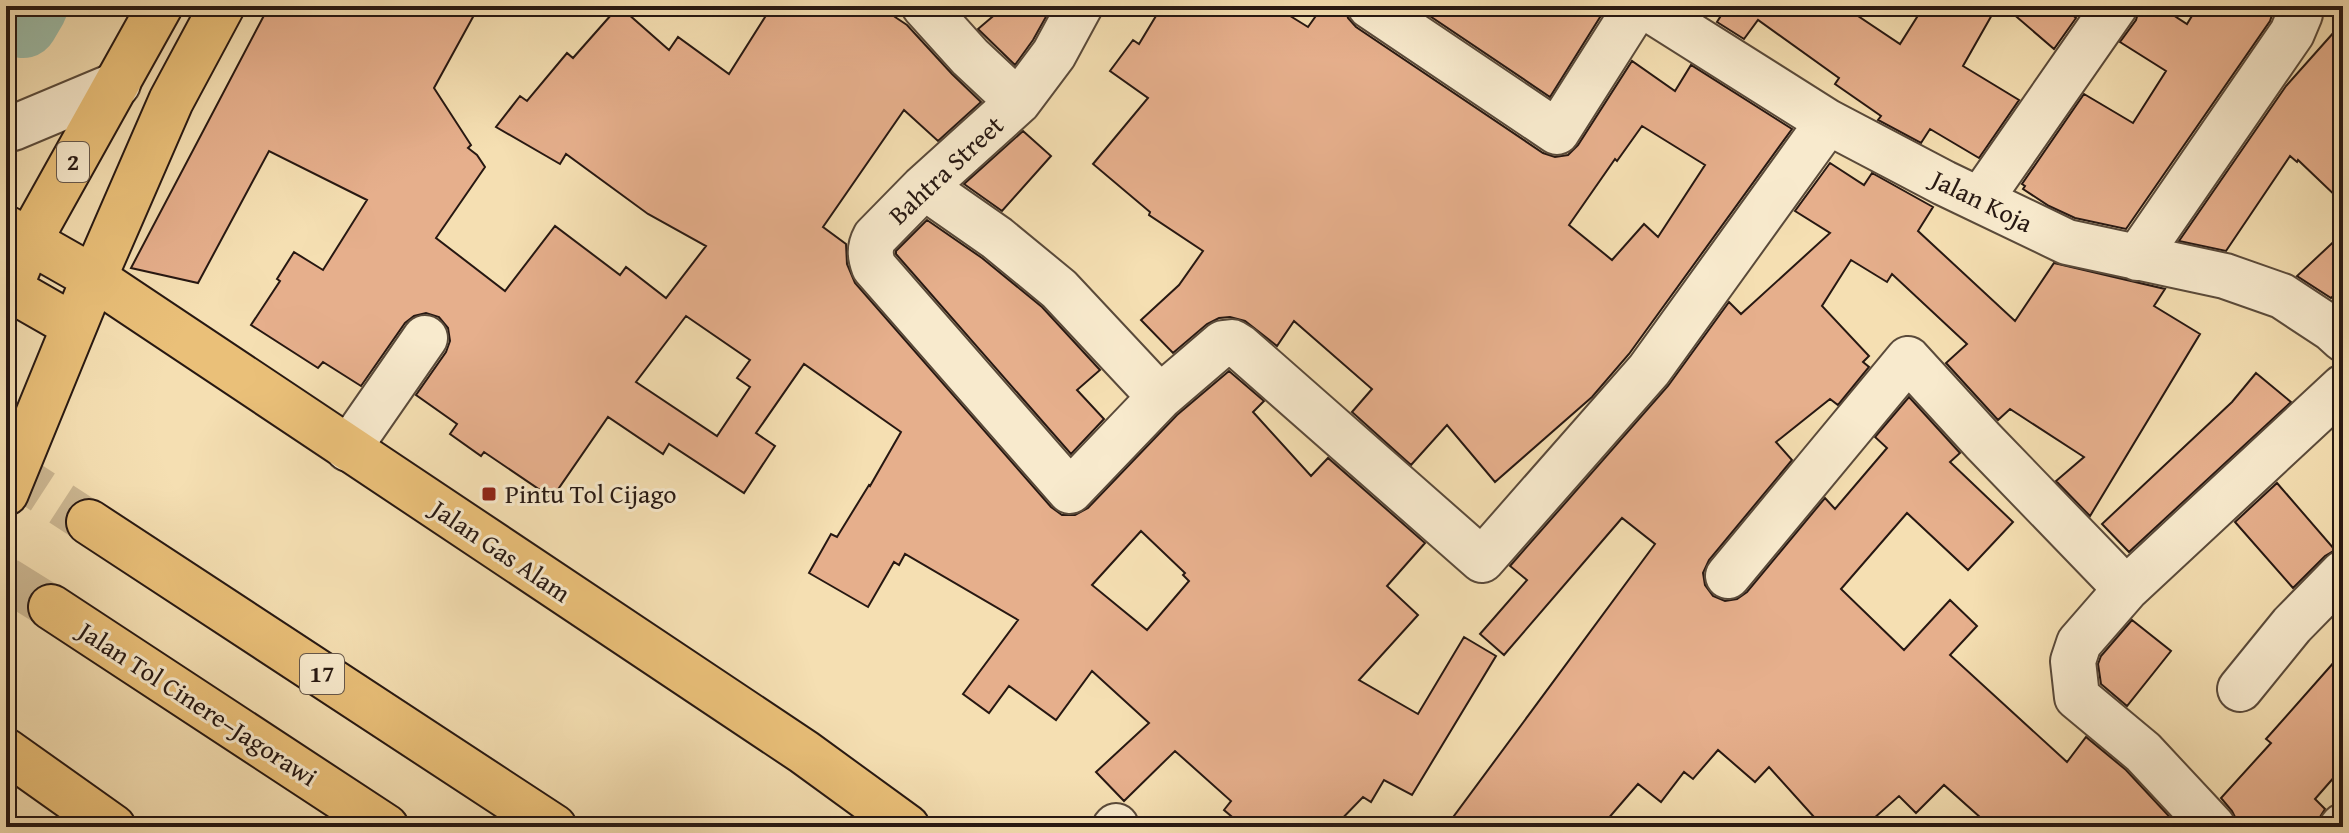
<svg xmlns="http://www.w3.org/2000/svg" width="2349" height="833" font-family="'Gentium Book Plus',serif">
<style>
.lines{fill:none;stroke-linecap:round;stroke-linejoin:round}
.river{stroke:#9dbda9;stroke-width:70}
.building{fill:#e6af8c;stroke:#271812;stroke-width:2;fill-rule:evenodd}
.highway-tunnel{stroke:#ccb792;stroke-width:44;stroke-dasharray:44 22;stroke-linecap:butt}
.minor-casing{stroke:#5a4a3a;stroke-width:48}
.major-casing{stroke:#271812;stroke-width:48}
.highway-casing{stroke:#271812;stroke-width:48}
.minor{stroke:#f8eacd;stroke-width:44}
.major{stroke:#eac079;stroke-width:44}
.highway{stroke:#eac079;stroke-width:44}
.poi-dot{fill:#8f2418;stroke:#f8eacd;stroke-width:3}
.labels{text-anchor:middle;stroke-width:6;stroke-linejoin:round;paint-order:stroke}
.shield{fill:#f8eacd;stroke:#66574a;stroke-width:2}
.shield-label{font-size:24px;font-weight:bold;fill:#271812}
.street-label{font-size:26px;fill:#271812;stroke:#f8eacd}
.poi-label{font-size:26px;fill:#271812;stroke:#f8eacd;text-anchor:start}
</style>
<rect width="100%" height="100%" fill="#f5dfb2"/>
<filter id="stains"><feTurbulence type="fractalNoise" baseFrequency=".0025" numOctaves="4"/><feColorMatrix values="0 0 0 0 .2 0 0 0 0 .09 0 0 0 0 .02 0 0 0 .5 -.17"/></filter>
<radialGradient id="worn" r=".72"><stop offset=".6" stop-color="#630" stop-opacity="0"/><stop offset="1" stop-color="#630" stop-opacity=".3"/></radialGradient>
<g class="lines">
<path class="river" d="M23,23L33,6"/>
</g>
<path class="building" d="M269,6H479L434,88L471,145L468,148L477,155L485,167L436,238L505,291L555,226L620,275L626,267L666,298L706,246L648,214L566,154L560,164L496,127L520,96L527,101L567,53L573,58L619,6L669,50L678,37L729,74L772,6H900L895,17L907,25L952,74L981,102L938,141L904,110L823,227L846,244L847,264L855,283L1051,507L1062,515H1075L1088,508L1177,415L1229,371L1264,401L1253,412L1311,476L1328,458L1425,543L1387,586L1418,615L1359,680L1418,714L1464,637L1496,656L1412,795L1384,780L1371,802L1363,797L1334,827H1244L1224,810L1231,801L1175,751L1124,801L1096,772L1149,723L1092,671L1056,720L1009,686L989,713L963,694L1018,620L905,554L899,565L894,562L868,607L809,573L831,534L837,537L869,485L870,486L901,432L804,364L756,433L775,446L744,493L669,444L663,454L608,417L552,498L484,452L481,456L450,434L457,424L416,395L446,352L450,341L448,328L439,317L426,313L414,316L405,323L361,386L323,362L318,368L251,325L280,281L277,279L294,252L323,270L367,200L269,151L198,283L131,268ZM686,316L750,360L737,378L750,387L717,436L636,382ZM1141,531L1185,573L1183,575L1189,581L1147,630L1092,585Z
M1005,6H1052L1033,40L1015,65L978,29Z
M1162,6H1274L1308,27L1323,6H1345L1348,18L1356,27L1543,153L1555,157L1568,155L1578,145L1632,61L1675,91L1691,65L1792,129L1629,354L1592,397L1495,482L1447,425L1411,465L1352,412L1372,389L1294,321L1277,346L1245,321L1230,317L1219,318L1207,324L1173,353L1141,320L1179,285L1203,251L1149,215L1150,212L1093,164L1148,98L1110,71L1133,40L1139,44ZM1642,126L1705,165L1658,237L1644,224L1612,260L1569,225L1615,159L1617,161Z
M1415,6H1607L1550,97Z
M1727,6H1843L1900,44L1924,6H1997L1963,66L2019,100L1979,158L1930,129L1921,143L1878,120L1881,116L1835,84L1839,78L1758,20L1744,39L1717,22Z
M2004,6H2063L2076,18L2054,49Z
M2140,6H2159L2187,24L2198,6H2275L2270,21L2126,229L2075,218L2049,206L2023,189L2025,186L2022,184L2084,94L2133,123L2166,71L2120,42L2136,20Z
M2343,22V203L2298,160L2297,162L2290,156L2226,251L2179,241L2286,86Z
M1023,131L1051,156L1002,211L964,184Z
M1830,163L1864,185L1872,173L1933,207L1918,231L2015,321L2054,263L2165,289L2154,306L2200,334L2090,516L2056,481L2084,457L2010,409L1998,420L1946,363L1967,344L1892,274L1887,282L1851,260L1822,306L1869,356L1863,362L1869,367L1838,405L1830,399L1776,442L1792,460L1709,560L1703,573L1705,585L1713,596L1725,601L1737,599L1747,592L1825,498L1835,509L1887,448L1875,437L1909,397L1960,453L1950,462L2013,522L1968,570L1907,513L1841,589L1904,650L1950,600L1977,626L1950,655L2067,762L2086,737L2126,770L2179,827H1991L1944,785L1916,813L1899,796L1864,827H1823L1769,767L1755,782L1718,750L1693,779L1684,772L1661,802L1638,784L1601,827H1476L1454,816L1655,544L1622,518L1504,655L1480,634L1527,580L1510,566L1668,386L1729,302L1741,314L1830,233L1795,211Z
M927,220L982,258L1042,307L1100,370L1077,390L1104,419L1071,454L896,254V251Z
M2343,233V287L2331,298L2297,276Z
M2256,373L2291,402L2129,552L2102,524L2232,402Z
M2277,483L2335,550L2325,556L2293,588L2235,522Z
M2132,620L2171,651L2127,706L2101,684L2098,664L2101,656Z
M2343,652V767L2315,799L2325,809L2318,820V827H2237V821L2232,811L2221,798L2271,743L2266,739Z"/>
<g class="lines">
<path class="highway-tunnel" d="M6,468L89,522
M6,579L51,607"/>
<g class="minor-casing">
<path id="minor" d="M924,6L970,57L1018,102
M1080,6L1054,54L1018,102L924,187L875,237C869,248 870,256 874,267L1070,491L1160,397L1223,343L1232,342L1240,347L1482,560L1649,370L1828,122
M1370,6L1557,132L1637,6
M1644,6L1828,122L1944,183L2067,242L2225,276L2282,296L2332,329L2343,339
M6,126L13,128L118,84
M924,187L997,238L1059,289L1160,397
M1980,200L2115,6
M2137,258L2292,33L2300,14L2299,6
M348,449L425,338
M1728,576L1908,359L1983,441L2126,589
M2240,689L2292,625L2343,573
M1115,827L1116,826
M2213,827L2143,752L2077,697L2073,661L2079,643L2126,589L2343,387
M2342,827L2343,826"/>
</g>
<g class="major-casing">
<path id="major" d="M94,278L804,752L907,827"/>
</g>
<g class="highway-casing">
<path id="highway" d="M6,228L94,278
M6,287L74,326
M6,297L29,241L160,6
M6,493L94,278L171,101L222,6
M89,522L554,827
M51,607L386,827
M6,751L113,827"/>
</g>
<use href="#minor" class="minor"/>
<use href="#major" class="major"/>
<use href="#highway" class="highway"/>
</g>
<rect class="poi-dot" x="481" y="486" width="16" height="16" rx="4"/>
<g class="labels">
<g class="shield">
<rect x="57" y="142" width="32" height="40" rx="6"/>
<rect x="300" y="654" width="44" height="40" rx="6"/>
</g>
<g class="shield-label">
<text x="73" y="170">2</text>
<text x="322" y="682">17</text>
</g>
<g class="street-label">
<text transform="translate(946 170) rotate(-43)" y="9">Bahtra Street</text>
<text transform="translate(1982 201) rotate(26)" y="9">Jalan Koja</text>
<text transform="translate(501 551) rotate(34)" y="9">Jalan Gas Alam</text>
<text transform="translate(198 704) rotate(33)" y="9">Jalan Tol Cinere–Jagorawi</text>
</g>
<g class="poi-label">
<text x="505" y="503">Pintu Tol Cijago</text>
</g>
</g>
<rect width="2349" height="833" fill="none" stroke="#f5dfb2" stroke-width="32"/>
<rect x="8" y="8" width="2333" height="817" fill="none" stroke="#271812" stroke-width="4"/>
<rect x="16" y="16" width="2317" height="801" fill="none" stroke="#271812" stroke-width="2"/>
<rect width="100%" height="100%" filter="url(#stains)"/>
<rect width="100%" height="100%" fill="url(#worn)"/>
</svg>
